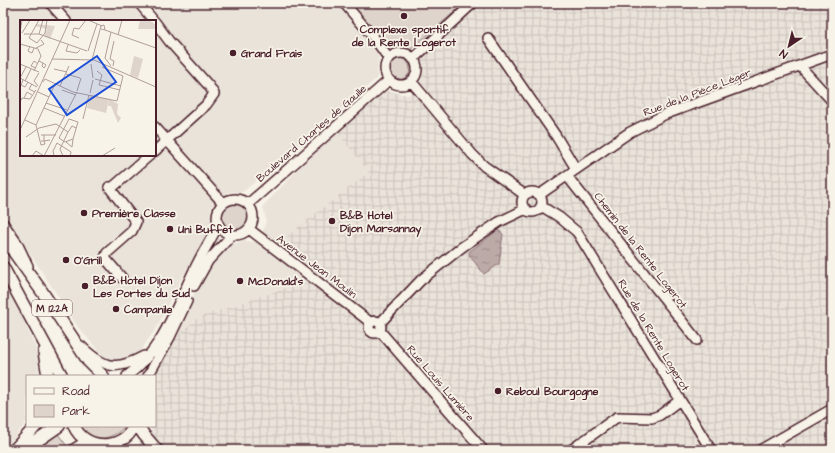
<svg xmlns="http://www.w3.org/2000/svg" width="835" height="453" font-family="'Architects Daughter',sans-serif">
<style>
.built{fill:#eae3da;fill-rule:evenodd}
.industrial{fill:url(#industrial-grid)}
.green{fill:#ded4cc;stroke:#947a7c}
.water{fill:url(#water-ripples);stroke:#8e7275}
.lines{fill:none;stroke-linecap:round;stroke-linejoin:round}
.minor-casing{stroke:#4a1f2b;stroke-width:12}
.major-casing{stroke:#4a1f2b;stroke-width:14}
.minor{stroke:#f7f3e8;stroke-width:9}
.major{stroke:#f7f3e8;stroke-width:11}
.poi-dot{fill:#4a1f2b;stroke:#f7f3e8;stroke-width:1.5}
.labels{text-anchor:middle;stroke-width:3.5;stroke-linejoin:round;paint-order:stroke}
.shield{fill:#f7f3e8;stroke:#7e5f64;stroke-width:1}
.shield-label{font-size:10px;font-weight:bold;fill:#4a1f2b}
.poi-label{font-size:11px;font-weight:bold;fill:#4a1f2b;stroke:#f7f3e8;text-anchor:start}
.street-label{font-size:11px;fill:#4a1f2b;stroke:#f7f3e8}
.inset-road{fill:none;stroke:#b29e9c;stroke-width:1}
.view{fill:#1d4ed8;fill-opacity:0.15;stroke:#1d4ed8;stroke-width:2}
.inset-edge{fill:none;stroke:#4a1f2b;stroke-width:2}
</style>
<defs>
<pattern id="industrial-grid" width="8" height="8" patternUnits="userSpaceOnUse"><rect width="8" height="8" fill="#eae3da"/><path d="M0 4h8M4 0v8" fill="none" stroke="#cac2bb"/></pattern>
<pattern id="water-ripples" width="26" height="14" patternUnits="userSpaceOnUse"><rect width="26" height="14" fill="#bcaaa7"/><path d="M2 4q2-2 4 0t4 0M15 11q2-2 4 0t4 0" fill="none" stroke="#9b8a88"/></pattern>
</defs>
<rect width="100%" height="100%" fill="#f7f3e8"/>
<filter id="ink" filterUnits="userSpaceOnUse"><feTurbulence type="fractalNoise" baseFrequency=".025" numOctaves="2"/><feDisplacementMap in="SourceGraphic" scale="8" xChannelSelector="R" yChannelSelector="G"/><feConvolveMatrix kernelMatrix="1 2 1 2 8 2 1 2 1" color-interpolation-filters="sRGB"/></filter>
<g filter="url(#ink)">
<path class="built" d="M3,3H336L379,55L377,78L329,120L244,191L239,193L229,192L211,207L210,225L207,234L175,290L156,329L138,354L131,358L118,362L109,360L102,355L78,327L33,258L3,219ZM21,21H155V155H21Z
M337,132L370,172L269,250L308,280L197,318L172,340L199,284L214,261L225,248L232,244L244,241L256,242L264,229L266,220L263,206L298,169Z
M3,283L23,319L37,351L39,376H27V421L5,450H3Z"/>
<path class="industrial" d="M479,3H832V450H133L151,433L150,426H155V377L172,340L197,318L308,280L269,250L369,172L337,132L387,91L408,95L420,85L422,58Z"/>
<path class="green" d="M348,3H465L410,50L384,47Z
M388 69a11 11 0 1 1 22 0a11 11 0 1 1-22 0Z
M221 218a14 14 0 1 1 28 0a14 14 0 1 1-28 0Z
M81,426H125C113,440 92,444 81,426Z
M58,434L69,449L68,450H32Z"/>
<path class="water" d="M498,230L503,234L499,264L484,274L469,255L470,251Z"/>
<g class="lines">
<g class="minor-casing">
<path id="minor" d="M50,3L66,21
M139,3L154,21
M344,3L374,38L389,59
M155,22L169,41L209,86L214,94L206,105L155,151
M488,38L556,136L576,169
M385 69a16 16 0 1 1 32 0a16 16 0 1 1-32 0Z
M413,59L473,3
M800,66L832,101
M411,81L472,154L484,166L525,195
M155,127L223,203
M567,176L697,340
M522 202a10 10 0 1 1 20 0a10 10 0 1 1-20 0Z
M539,195L630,132L666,114L832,54
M217 217a18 18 0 1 1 36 0a18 18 0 1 1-36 0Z
M248,204L389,80
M541,206L559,217L577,232L711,450
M3,223L17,243L28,266
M249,229L370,322
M122,278L105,258L107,253L132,231L136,222L109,187H113L150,155
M194,286L208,261L231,236
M369 327a6 6 0 1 1 12 0a6 6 0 1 1-12 0Z
M380,323L421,280L462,247L499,222L526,209
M380,331L483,450
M81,346C105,369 116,371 144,356
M127,376C165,349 178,300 199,260C205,249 212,237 218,226
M148,376L170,337L187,301
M571,450L617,417L652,418L660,415L680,400
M760,450L832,409"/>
</g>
<g class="major-casing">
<path id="major" d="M3,237L43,293L88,361L103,376
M3,267L62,376
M44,352L48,376
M74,426C85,451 123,451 134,426
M138,426L144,435L157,450
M14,450L36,426
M24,450L59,426
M74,450L82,445L92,443"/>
</g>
<use href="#minor" class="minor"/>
<use href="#major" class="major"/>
</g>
</g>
<g class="poi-dot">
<circle cx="404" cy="16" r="4"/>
<circle cx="233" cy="53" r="4"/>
<circle cx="84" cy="213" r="4"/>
<circle cx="332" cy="221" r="4"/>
<circle cx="170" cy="229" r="4"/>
<circle cx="66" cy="260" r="4"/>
<circle cx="240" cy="281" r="4"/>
<circle cx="85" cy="286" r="4"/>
<circle cx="116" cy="309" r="4"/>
<circle cx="498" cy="391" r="4"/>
</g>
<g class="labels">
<rect class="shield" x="32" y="300" width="40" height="16" rx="3"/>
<g class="shield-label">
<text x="52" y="312">M 122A</text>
</g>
<g class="poi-label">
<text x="404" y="33" text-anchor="middle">Complexe sportif<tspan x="404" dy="13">de la Rente Logerot</tspan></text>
<text x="241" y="57">Grand Frais</text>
<text x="92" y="217">Première Classe</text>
<text x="340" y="219">B&amp;B Hotel<tspan x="340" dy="13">Dijon Marsannay</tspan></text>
<text x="178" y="233">Uni Buffet</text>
<text x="74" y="264">O'Grill</text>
<text x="93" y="284">B&amp;B Hotel Dijon<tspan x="93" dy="13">Les Portes du Sud</tspan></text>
<text x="248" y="285">McDonald's</text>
<text x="124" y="313">Campanile</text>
<text x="506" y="395">Reboul Bourgogne</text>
</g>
<g class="street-label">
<text transform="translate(697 92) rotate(-21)" y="4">Rue de la Pièce Léger</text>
<text transform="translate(311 133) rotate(-41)" y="4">Boulevard Charles de Gaulle</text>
<text transform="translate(641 250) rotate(52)" y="4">Chemin de la Rente Logerot</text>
<text transform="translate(317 266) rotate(37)" y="4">Avenue Jean Moulin</text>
<text transform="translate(654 335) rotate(59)" y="4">Rue de la Rente Logerot</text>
<text transform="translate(441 383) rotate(49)" y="4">Rue Louis Lumière</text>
</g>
</g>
<g transform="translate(20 20)">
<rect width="136" height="136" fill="#f7f3e8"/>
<path d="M114,36L123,39L118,58L110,55ZM70,75L89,79L86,93L67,88Z" fill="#ded4cc"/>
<path d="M120,0H129L136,5V9H118ZM16,4L35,6L30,19L24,16L27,9L15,6ZM89,79L98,84L97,94L101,98L98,103L91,86H88Z" fill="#ded4cc"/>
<path class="inset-road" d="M19,0L9,18L17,23L25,13L27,0M68,0L82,6M85,10L136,28M0,12L2,0M91,12L85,38L91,46M2,13L10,0M4,14H19L67,31M19,14L23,0M98,15L102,0M59,18L52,15L54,8L59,9L66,0M0,24L18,29L21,36L14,51M48,25L46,31L57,33L60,30M10,26L8,31L12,33L14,28M16,28L24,24L21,20M68,31L77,4M32,39L74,40L136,67M72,40L81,6L84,5L85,10L81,9M19,41L23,43L26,45L24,48L22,46L23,43M0,44L19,52M71,44L73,58M93,46L94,41L90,39L94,21M16,48L11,46L14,41L18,44M34,49L47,52M77,51L82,55L79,65L100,70M46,54L60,58M0,58L17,67M0,58L6,47M75,59L101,66M3,60L1,65L5,67L8,62M5,61L11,49M23,62L25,59L53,72L97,81L103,56L82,47M12,64L9,69L15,72M18,66L14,61L19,53M40,66L49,46M42,70L56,75M57,71L61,58M18,72L29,77M70,73L73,60M4,78L7,72L12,75M0,82L2,78L10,79L16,70M26,83L47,90M24,88L44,96M49,99L58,102L53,119L45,122L39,118ZM63,99L69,75M5,100L16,105M0,110L50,0M21,115H36M24,115V121L30,120M6,117L19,108L36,104L48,112M21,121H24L25,124L21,125L16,105L35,64M46,122L52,127L53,119M12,136L16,131L24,136M24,136L57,72M34,136L33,131L37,123L51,132L50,136M43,136L40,129L48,112L52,106L56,108M82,136L95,128"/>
<path class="view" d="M77,36L96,62L47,95L29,69Z"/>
<rect width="136" height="136" class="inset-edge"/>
</g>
<rect width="835" height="453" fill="none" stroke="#f7f3e8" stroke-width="16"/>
<rect x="8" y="8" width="819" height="437" fill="none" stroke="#4a1f2b" stroke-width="1.5" filter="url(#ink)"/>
<rect x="26" y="375" width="130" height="52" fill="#f7f3e8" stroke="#b29e9c"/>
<rect x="34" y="388" width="20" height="6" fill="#f7f3e8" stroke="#b29e9c"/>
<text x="62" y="395" font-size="12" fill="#4a1f2b">Road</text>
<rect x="34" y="405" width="20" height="12" fill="#ded4cc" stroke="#b29e9c"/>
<text x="62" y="415" font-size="12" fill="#4a1f2b">Park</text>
<g transform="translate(789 46) rotate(215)" stroke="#f7f3e8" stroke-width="3" paint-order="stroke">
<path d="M0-3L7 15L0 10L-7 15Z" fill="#4a1f2b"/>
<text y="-6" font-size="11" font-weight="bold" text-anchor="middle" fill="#4a1f2b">N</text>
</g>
</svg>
